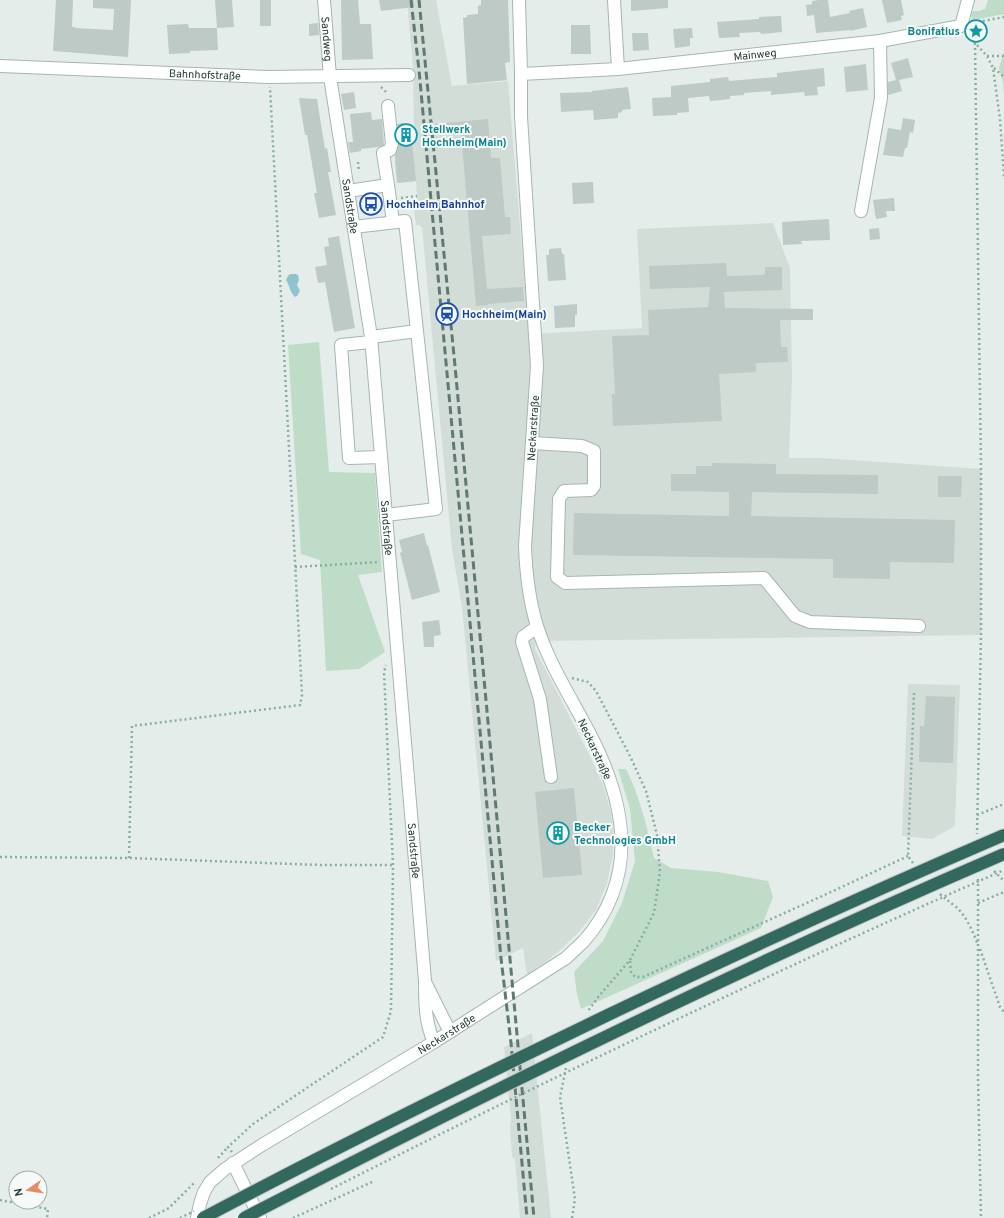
<svg xmlns="http://www.w3.org/2000/svg" width="1004" height="1218" font-family="Overpass,sans-serif">
<style>
.built{fill:#d3ddd8}
.green{fill:#bfdcc8}
.water{fill:#90c3ce}
.building{fill:#bdcac5}
.lines{fill:none;stroke-linecap:round;stroke-linejoin:round}
.minor-casing{stroke:#a7b5b0;stroke-width:14}
.path{stroke:#87aea3;stroke-width:2.5;stroke-dasharray:2 3;stroke-linecap:butt}
.minor{stroke:#fff;stroke-width:12}
.rail{stroke:#5f7973;stroke-width:3;stroke-dasharray:8 4;stroke-linecap:butt}
.highway-bridge-casing{stroke:#c2c9c7;stroke-width:14;stroke-linecap:butt}
.path-bridge{stroke:#87aea3;stroke-width:2.5;stroke-dasharray:2 3;stroke-linecap:butt}
.highway-bridge{stroke:#32685e;stroke-width:12}
.labels{text-anchor:middle;stroke-width:4;stroke-linejoin:round;paint-order:stroke}
.culture-label{font-size:11px;font-weight:bold;fill:#0d838f;stroke:#f5f9f7;text-anchor:start}
.street-label{font-size:11px;fill:#253d37;stroke:#f5f9f7}
.transit-label{font-size:11px;font-weight:bold;fill:#164399;stroke:#f5f9f7;text-anchor:start}
</style>
<rect width="100%" height="100%" fill="#e4ede9"/>
<path class="built" d="M407,0H436L452,86L508,81L529,334L642,328L637,229L773,223L790,268L792,377L789,458H823L981,469V635L536,641L535,649L590,756L603,785L611,813L613,828V855L607,883L596,910L579,932L557,953L527,975L523,948L496,961L462,607L452,549L422,227H420V225H416L414,209L421,208L419,199H417L416,181L401,183L396,174L395,160L398,150L396,124L403,123L409,132L414,131L413,67Z
M908,684L960,685L955,826L932,839L902,836Z
M532,1033L551,1218H520L515,1160L512,1156L510,1127L511,1119L504,1047Z"/>
<path class="green" d="M988,0H1004V14L974,20L972,19L971,14L973,11H979L985,9Z
M1004,52V95L1003,83L999,68Z
M319,342L329,472L375,473L382,572L358,575L385,652L359,669L326,671L320,560L301,554L288,345Z
M618,769H626C640,797 647,827 654,858L671,868L718,872L768,881L773,897L761,928L581,1009L577,994L574,972L603,941L622,903L635,861L630,809Z"/>
<path class="water" d="M290,274H296L298,275L299,280L297,285L300,291L297,296L295,297C290,293 290,286 286,280L288,276Z"/>
<path class="building" d="M56,0H73L72,27H75V28L113,30L114,9L93,8V0H131L128,57L53,51Z
M215,0H232L234,27L217,28Z
M260,0H271V26H260Z
M341,0H358L360,24H371L373,59L342,60Z
M379,0H414V7L381,11Z
M481,0H508L510,62L505,63L507,80L467,84L463,18L467,17V15L478,14V6L481,5Z
M631,0H668V8L631,11Z
M819,0H828L830,17L850,13L849,11L863,8L867,27L850,31V30L816,33L814,15L807,16L806,5L812,4V1Z
M882,0H901L904,15L901,16L902,20L887,23Z
M781,16L782,32L761,34L760,32L739,33L740,37L719,38L717,22L759,19V17Z
M318,23L319,35L309,36V24Z
M188,24L189,28H217L218,50L190,51V53L169,54L167,25Z
M571,25H590L591,54H571Z
M692,28L693,38H690V46L675,48L673,29Z
M632,33H648L649,50L633,51Z
M908,58L913,77L899,80L902,91L888,95V82L896,80L891,63Z
M866,64L868,90L846,92L844,67Z
M824,68L825,86L817,87L818,95L805,96L804,92L771,95V91L744,93V95L730,96V99L721,100L710,101L709,96L688,98L689,112L677,113V115L653,116L652,98L671,97V86L710,82V79L728,77L729,81L777,77V73Z
M628,87L631,109L622,110V112L618,113V118L594,120L593,110L561,112L560,93L592,92V91Z
M354,92L356,108L344,110L341,94Z
M299,98L317,99L325,149L327,148L331,172H328L336,215L319,218L314,193H317L307,135H305Z
M371,112L372,120L382,119L384,145L378,147L361,149V151L350,153L348,142H353L350,114Z
M903,118L915,120L913,133L910,132L907,148H905L903,157L883,155L888,128L901,130Z
M488,119L491,158H500L505,217H510L511,234L482,236L487,289L523,287L524,301L488,304V305L476,306L461,133L436,135L435,124Z
M403,123L409,132H411L416,181L397,183L395,156L399,145L397,124Z
M593,182L594,203L573,204L572,183Z
M894,198L895,211H886L887,217L876,219L873,200Z
M829,219L830,240L801,241L802,244L783,245L782,222Z
M879,228L880,239L870,240L869,229Z
M339,236L355,328L334,332L325,282L318,283L315,267L327,265L324,247L329,246L328,238Z
M561,248L562,254H564L566,280L548,281L546,255H549V249Z
M726,263L727,276L763,275L765,274V267H782V290L724,292L725,308L813,309V320H780L781,347H787L788,362L756,363V372L719,374L722,421L613,426L612,394H615L612,336L649,335L648,310L708,307L710,287L650,289L649,266Z
M577,304V315H575V327L555,328L554,306Z
M712,463L776,464V474L878,475V494L752,492L751,516L955,520L954,563L890,562V579L833,578V559L573,555L574,513L729,516V492L671,491V474H696V466H712Z
M938,476H962L961,497H938Z
M424,533L427,546L428,545L440,592L412,600L400,553L402,552L399,540Z
M439,620L441,635L434,636V647H424L422,622Z
M926,696L955,697L953,763L919,762L920,726H924Z
M574,788L582,875L543,878L535,792Z"/>
<g class="lines">
<g class="minor-casing">
<g id="minor">
<path id="s1" d="M324,0L330,77L371,337L425,981C425,1002 425,1023 434,1042"/>
<path d="M614,0L618,69"/>
<path id="s2" d="M0,66L269,77L409,75"/>
<path id="s3" d="M521,74L618,69L880,41L961,26L968,0"/>
<path d="M388,106L392,143L390,150L383,153L388,185"/>
<path d="M348,191L388,185L393,222"/>
<path d="M861,211L881,98L880,41"/>
<path d="M354,227L405,221L417,331L371,337"/>
<path d="M371,342L341,345L349,458L381,457"/>
<path d="M532,443L582,446L594,451V486L591,490L564,491L559,499L557,577L565,583L764,578L795,616L810,622L919,626"/>
<path d="M386,515L436,509L417,331"/>
<path d="M537,627L523,637L522,642L540,699L551,777"/>
<path d="M426,984L450,1032"/>
<path d="M233,1163L260,1218"/>
<path id="s4" d="M197,1218L200,1204L204,1192L210,1182L225,1169L262,1145L434,1042L566,958C572,952 578,947 584,941C638,879 627,808 593,740C574,702 550,667 537,626C529,600 526,573 525,546L537,366L521,117V74L519,0"/>
</g>
</g>
<path class="path" d="M973,23L1004,17
M967,34L987,56L993,68L1000,119L1004,177
M975,43L981,469V635L977,834
M987,56H1004
M994,68L1004,77
M381,87L386,92V95
M358,162L359,172
M401,198L417,196
M362,208L379,205
M295,567L379,562
M572,678L588,682L596,691L630,756L646,791L657,835L660,872L654,913L630,960L599,996L588,1011
M977,815L1004,804
M0,857L129,858L321,865H393
M129,858L132,726L300,705L302,695L270,87
M913,863L908,856L914,693
M994,871L1004,881
M978,879V1077L981,1218
M940,894C945,899 949,901 955,906C966,915 973,932 978,945
M978,903L1004,892
M980,949L1000,1007L1004,1012
M630,961L631,972L635,977H643L831,892L908,856
M566,1068L560,1097L575,1199L572,1218
M232,1152L228,1147L253,1124L383,1037L391,1011L393,865L384,672L386,665
M218,1158L228,1147
M0,1200L48,1209L47,1218
M149,1218L169,1208L195,1182
M293,1218L372,1182"/>
<use href="#minor" class="minor"/>
<path class="rail" d="M411,0L419,70L501,958L511,1043L527,1218
M419,0L455,366L534,1218"/>
<g class="highway-bridge-casing">
<path id="highway-bridge" d="M203,1218C337,1147 473,1080 610,1014C740,952 871,892 1004,835
M244,1218C493,1089 746,965 1004,854"/>
</g>
<path class="path-bridge" d="M331,1189C552,1077 777,970 1004,870
M180,1218L194,1211"/>
<use href="#highway-bridge" class="highway-bridge"/>
</g>
<defs>
<g id="sight-ring" transform="scale(1.15)"><circle r="9.5" fill="#f5f9f7" stroke="#0f9aa8" stroke-width="1.5"/><path d="M0-6L1.8-2.2L6-1.7L2.9 1.2L3.7 5.4L0 3.3L-3.7 5.4L-2.9 1.2L-6-1.7L-1.8-2.2Z" fill="#0f9aa8"/></g>
<g id="building-ring" transform="scale(1.15)"><circle r="9.5" fill="#f5f9f7" stroke="#0f9aa8" stroke-width="1.5"/><path d="M-4-6H4V6H1V3H-1V6H-4ZM-2.5-4.3h1.7v1.8h-1.7ZM.8-4.3h1.7v1.8H.8ZM-2.5-1h1.7V.8h-1.7ZM.8-1h1.7V.8H.8Z" fill="#0f9aa8"/></g>
<g id="bus-ring" transform="scale(1.15)"><circle r="9.5" fill="#f5f9f7" stroke="#1a4fb4" stroke-width="1.5"/><path d="M-5-6H5V4H4V6H2V4H-2V6H-4V4H-5ZM-3.5-4V0h7V-4ZM-3.5 1.2v1.5H-2V1.2ZM2 1.2v1.5H3.5V1.2Z" fill="#1a4fb4"/></g>
<g id="station-ring" transform="scale(1.15)"><circle r="9.5" fill="#f5f9f7" stroke="#1a4fb4" stroke-width="1.5"/><path d="M-3-6H3Q5-6 5-4V2Q5 4 3 4L4.5 6H3L1.5 4h-3L-3 6H-4.5L-3 4Q-5 4-5 2V-4Q-5-6-3-6ZM-3.5-4v3h7v-3ZM-3.5 1v1.5H-2V1ZM2 1v1.5H3.5V1Z" fill="#1a4fb4"/></g>
</defs>
<g fill-rule="evenodd">
<use href="#sight-ring" x="976" y="31"/>
<use href="#building-ring" x="406" y="135"/>
<use href="#bus-ring" x="371" y="204"/>
<use href="#station-ring" x="447" y="314"/>
<use href="#building-ring" x="558" y="833"/>
</g>
<g class="labels">
<g class="culture-label">
<text x="960" y="35" text-anchor="end">Bonifatius</text>
<text x="422" y="133">Stellwerk<tspan x="422" dy="13">Hochheim(Main)</tspan></text>
<text x="574" y="831">Becker<tspan x="574" dy="13">Technologies GmbH</tspan></text>
</g>
<g class="street-label">
<text dy="4" stroke="none"><textPath href="#s1" startOffset="39">Sandweg</textPath></text>
<text dy="4" stroke="none"><textPath href="#s3" startOffset="235">Mainweg</textPath></text>
<text dy="4" stroke="none"><textPath href="#s2" startOffset="205">Bahnhofstraße</textPath></text>
<text dy="4" stroke="none"><textPath href="#s1" startOffset="208">Sandstraße</textPath></text>
<text dy="4" stroke="none"><textPath href="#s4" startOffset="1026">Neckarstraße</textPath></text>
<text dy="4" stroke="none"><textPath href="#s1" startOffset="532">Sandstraße</textPath></text>
<text transform="translate(595 749) rotate(65)" y="4">Neckarstraße</text>
<text dy="4" stroke="none"><textPath href="#s1" startOffset="856">Sandstraße</textPath></text>
<text dy="4" stroke="none"><textPath href="#s4" startOffset="318">Neckarstraße</textPath></text>
</g>
<g class="transit-label">
<text x="386" y="208">Hochheim Bahnhof</text>
<text x="462" y="318">Hochheim(Main)</text>
</g>
</g>
<g transform="translate(28 1190) rotate(257)"><circle r="19" fill="#f5f9f7" stroke="#a2aeaa"/>
<path d="M0-3L7 15L0 10L-7 15Z" fill="#e98a66"/>
<text y="-6" font-size="11" font-weight="bold" text-anchor="middle" fill="#253d37">N</text>
</g>
</svg>
